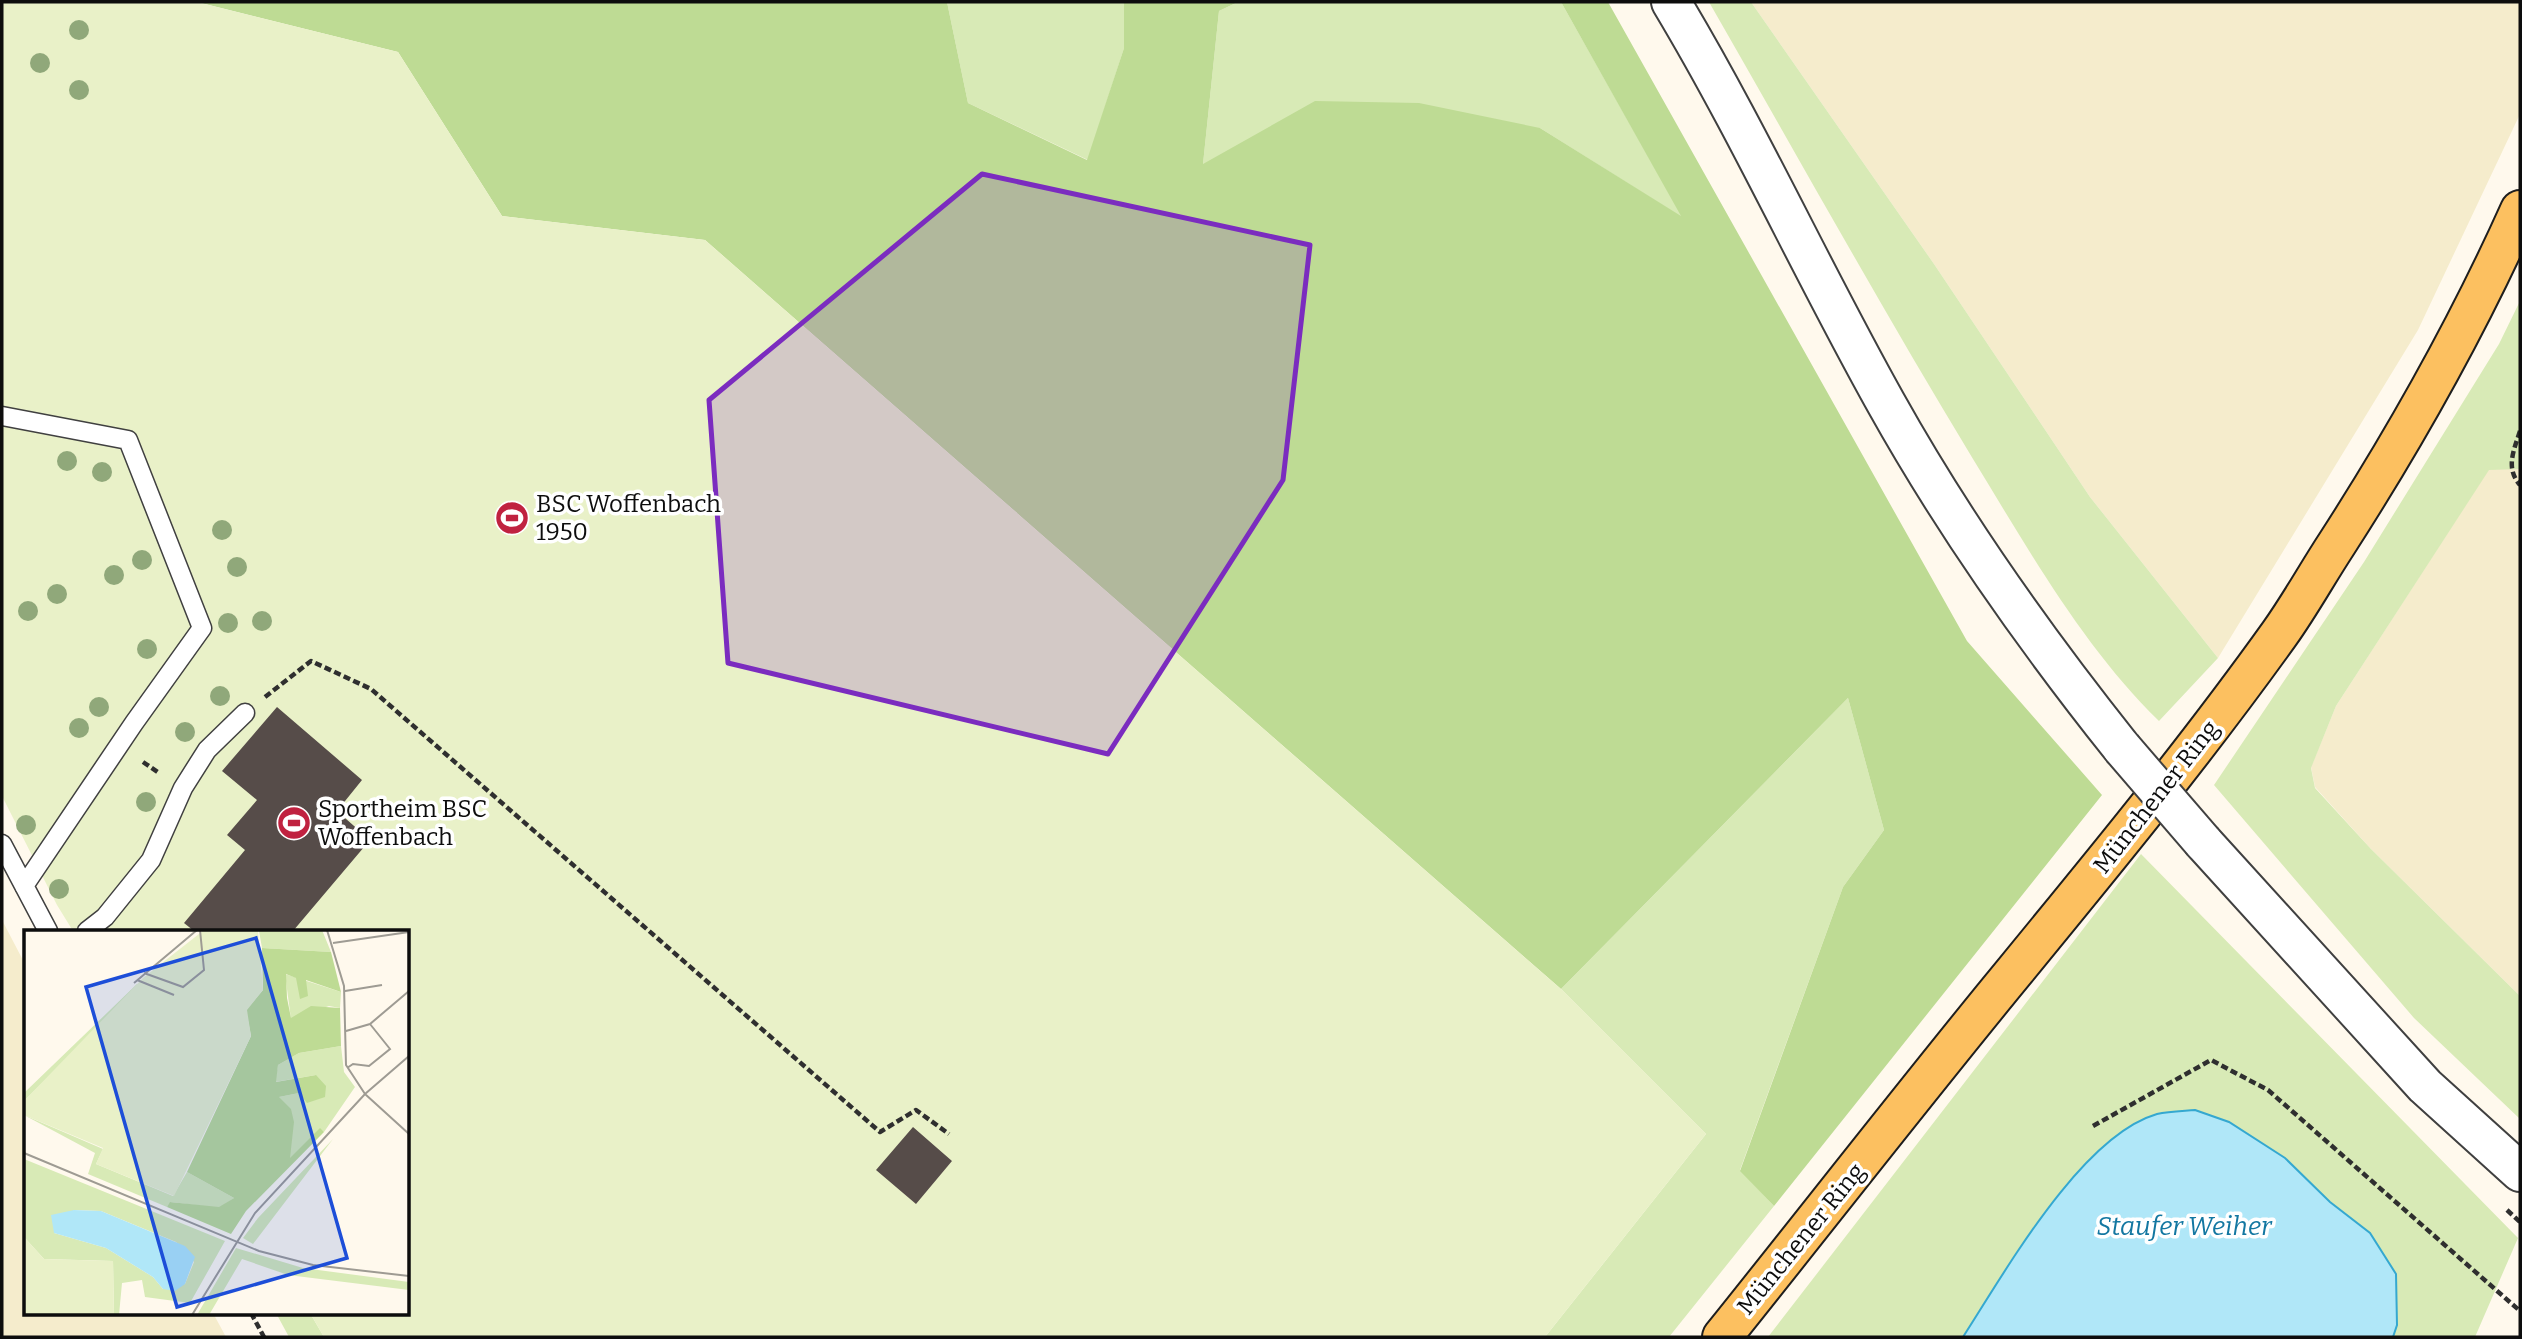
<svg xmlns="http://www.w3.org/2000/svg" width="2522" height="1339" font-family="Bitter,serif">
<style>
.farmland{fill:#f5eccc}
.green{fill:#d8eab6}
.forest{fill:#bedb94}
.pitch{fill:#e9f1c8}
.water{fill:#b0e7f8;stroke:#35a8d0;stroke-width:2}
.building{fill:#564c49}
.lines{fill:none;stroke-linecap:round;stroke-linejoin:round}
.service-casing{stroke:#404040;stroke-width:21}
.tertiary-casing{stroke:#404040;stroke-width:42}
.primary-casing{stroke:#1e1e1e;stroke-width:42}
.path{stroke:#2f2f2f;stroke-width:4.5;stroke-dasharray:7 3.5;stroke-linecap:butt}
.service{stroke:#fff;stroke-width:18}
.tertiary{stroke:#fff;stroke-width:38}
.primary{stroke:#fcc060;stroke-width:38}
.tertiary-bridge-casing{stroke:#404040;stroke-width:42;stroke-linecap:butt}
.tertiary-bridge{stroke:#fff;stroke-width:38}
.tree{fill:#90a87a}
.marked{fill:#7b2cbf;fill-opacity:0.2;stroke:#7b2cbf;stroke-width:5;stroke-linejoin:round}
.labels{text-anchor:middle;stroke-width:7;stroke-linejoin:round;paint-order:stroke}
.poi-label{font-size:24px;fill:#0d0d0d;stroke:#fff;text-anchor:start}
.street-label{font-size:24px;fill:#0d0d0d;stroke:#fff}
.water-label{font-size:26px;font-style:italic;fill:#1377a1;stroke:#fff}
.inset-road{fill:none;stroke:#9e9b93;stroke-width:2}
.view{fill:#1d4ed8;fill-opacity:0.15;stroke:#1d4ed8;stroke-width:3.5}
.inset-edge{fill:none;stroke:#0d0d0d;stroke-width:3.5}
</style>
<rect width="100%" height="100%" fill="#fff9ed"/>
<path class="farmland" d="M1751,2H2520V114L2418,330L2218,658L2090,497L1934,264Z
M2520,467V996L2371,849L2315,787L2311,767L2336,706L2489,469H2519Z
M2,920L26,966V1313H213L226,1337H2Z"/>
<path class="green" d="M947,2H1124V48L1088,160L968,103Z
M1238,2H1561L1683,218L1540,128L1203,164L1219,11Z
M1709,2H1751L1934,264L2090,497L2218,658L2159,721C2084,648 2028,549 1973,459C1882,309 1797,155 1709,2Z
M2520,301V467L2519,469L2489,470L2336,706L2311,768L2315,788L2371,849L2520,996V1119L2414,1018L2214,785L2364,562L2499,344Z
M1848,698L1884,830L1843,887L1740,1170L1774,1206L1669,1337H1545L1706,1134L1561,989Z
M2141,854L2518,1238L2475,1337H2393L2397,1325L2370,1233L2330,1202L2285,1158L2229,1122L2195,1110L2157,1114L2121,1132L2045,1212L1963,1337H1768Z
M276,1313H310L324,1337H289Z"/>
<path class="forest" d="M197,2H947L968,103L1087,160L1124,48V2H1238L1219,11L1203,164L1315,101L1419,103L1540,128L1681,216L1561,2H1608L1967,641L2102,795L1774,1206L1740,1171L1843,887L1884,830L1848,698L1561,989L705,240L502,216L398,52Z"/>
<path class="pitch" d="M2,2H197L398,52L502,216L705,240L1561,989L1706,1134L1545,1337H324L310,1313H408V931H73L57,905L2,796Z"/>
<path class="water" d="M2195,1110L2229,1122L2285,1158L2330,1202L2370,1233L2396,1274L2397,1325L2393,1337H1963C2005,1272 2081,1136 2157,1114C2169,1111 2183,1111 2195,1110Z"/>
<path class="building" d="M277,707L362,780L337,811L370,840L293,931H194L184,923L245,850L227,835L257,800L222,771Z
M913,1127L952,1161L916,1204L876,1170Z"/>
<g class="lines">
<g class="service-casing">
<path id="service" d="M2,416L128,440L202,628L134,723L24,886
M2,844L48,931
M87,931L105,917L151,860L183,788L207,750L245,713"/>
</g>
<g class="tertiary-casing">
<path id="tertiary" d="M1671,2C1749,132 1812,271 1886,403C1954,525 2035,639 2122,748
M2203,842L2425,1086L2520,1172"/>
</g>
<g class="primary-casing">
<path id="primary" d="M1722,1337C1815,1221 1906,1104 2000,989C2096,872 2192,756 2280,633C2300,605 2317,574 2336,545C2405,438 2468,326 2520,210"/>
</g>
<path class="path" d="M2520,431C2514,450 2505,468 2520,485
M265,697L311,661L371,689L880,1132L916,1110L949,1134
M143,762L159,773
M2093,1126L2211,1060L2268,1090L2520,1311
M2507,1210L2520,1222
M251,1313L264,1337"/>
<use href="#service" class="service"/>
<use href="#tertiary" class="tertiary"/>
<use href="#primary" class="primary"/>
<g class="tertiary-bridge-casing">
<path id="tertiary-bridge" d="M2122,748L2203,842"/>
</g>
<use href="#tertiary-bridge" class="tertiary-bridge"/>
</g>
<g class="tree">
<circle cx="79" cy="30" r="10"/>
<circle cx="40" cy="63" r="10"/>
<circle cx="79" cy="90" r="10"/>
<circle cx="67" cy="461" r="10"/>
<circle cx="102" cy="472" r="10"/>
<circle cx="222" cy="530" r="10"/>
<circle cx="142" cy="560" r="10"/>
<circle cx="237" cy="567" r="10"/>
<circle cx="114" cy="575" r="10"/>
<circle cx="57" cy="594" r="10"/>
<circle cx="28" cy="611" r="10"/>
<circle cx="262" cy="621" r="10"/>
<circle cx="228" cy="623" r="10"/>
<circle cx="147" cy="649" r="10"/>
<circle cx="220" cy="696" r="10"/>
<circle cx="99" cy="707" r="10"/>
<circle cx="79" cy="728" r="10"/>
<circle cx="185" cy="732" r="10"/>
<circle cx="146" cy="802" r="10"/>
<circle cx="26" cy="825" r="10"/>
<circle cx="59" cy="889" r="10"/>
</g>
<path class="marked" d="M982,174L1310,245L1283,480L1108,754L728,663L709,400Z"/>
<defs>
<g id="stadium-disc" transform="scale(1.75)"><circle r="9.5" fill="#c02240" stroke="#fff"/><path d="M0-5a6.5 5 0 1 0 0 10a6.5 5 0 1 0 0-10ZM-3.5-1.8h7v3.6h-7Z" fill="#fff"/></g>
</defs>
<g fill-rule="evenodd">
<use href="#stadium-disc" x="512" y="518"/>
<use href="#stadium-disc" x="294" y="823"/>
</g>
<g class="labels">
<g class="poi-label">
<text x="536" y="512">BSC Woffenbach<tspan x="536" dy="28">1950</tspan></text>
<text x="318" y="817">Sportheim BSC<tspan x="318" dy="28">Woffenbach</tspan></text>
</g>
<g class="street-label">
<text transform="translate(2156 797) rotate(-52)" y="8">Münchener Ring</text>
<text transform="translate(1801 1239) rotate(-51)" y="8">Münchener Ring</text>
</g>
<g class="water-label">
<text x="2184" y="1235">Staufer Weiher</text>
</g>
</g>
<g transform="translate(24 930)">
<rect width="385" height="385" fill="#fff9ed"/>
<path d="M298,0L307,22L238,18L235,1ZM261,44L317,62L316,78L305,76L267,89ZM113,54L115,57L0,171V163ZM317,116L320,142L331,157L300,202L296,199L265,230L255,167L275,163L292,145L251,152L254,135L275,123ZM0,185L79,219L72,234L149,266L163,242L210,268L195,278L147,272L143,277L64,244L71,223ZM309,209L229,314L219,308L234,288ZM0,229L201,311L166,373L121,367L118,350L98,353L95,385H90L89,331L20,329L0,307ZM50,280L77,281L152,312L170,332L161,354L139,359L129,347L82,318L30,303ZM212,318L279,338L385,352V360L264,345L218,329L185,385H173Z" fill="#d8eab6" fill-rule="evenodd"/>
<path d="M238,18L307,22L317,62L282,50L284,66L276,69L272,48L262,44L263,68L267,88L287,76L316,78L317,116L275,123L254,135L252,152L292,145L302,156L301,167L283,173L275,163L255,167L267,179L270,192L266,228L296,198L300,202L222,281L207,304L143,277L146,272L195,277L210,268L163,242L227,106L222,80L239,60Z" fill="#bedb94"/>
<path d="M180,0H234L239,60L223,80L227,106L150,266L72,234L79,218L0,185V171L119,48ZM0,307L20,329L89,331L90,385H0Z" fill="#e9f1c8"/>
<path d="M50,280L77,281L161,316L171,327L161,354L151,361L139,359L129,347L82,318L30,303L27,285Z" fill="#b0e7f8"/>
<path class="inset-road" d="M303,0L320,56L322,135L341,164M309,13L385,2M120,43L159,57L180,40L176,0M113,50L150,65M110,53L173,0M321,61L358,55M322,101L346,94L385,61M323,138L329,134L345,136L366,119L346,94M341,164L385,204M0,223L235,321L289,335L385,346M168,385L231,283L341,164L385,126"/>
<path class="view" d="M232,8L323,328L153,377L62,57Z"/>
<rect width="385" height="385" class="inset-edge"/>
</g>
<rect width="2522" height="1339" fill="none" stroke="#0d0d0d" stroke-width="7"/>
</svg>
